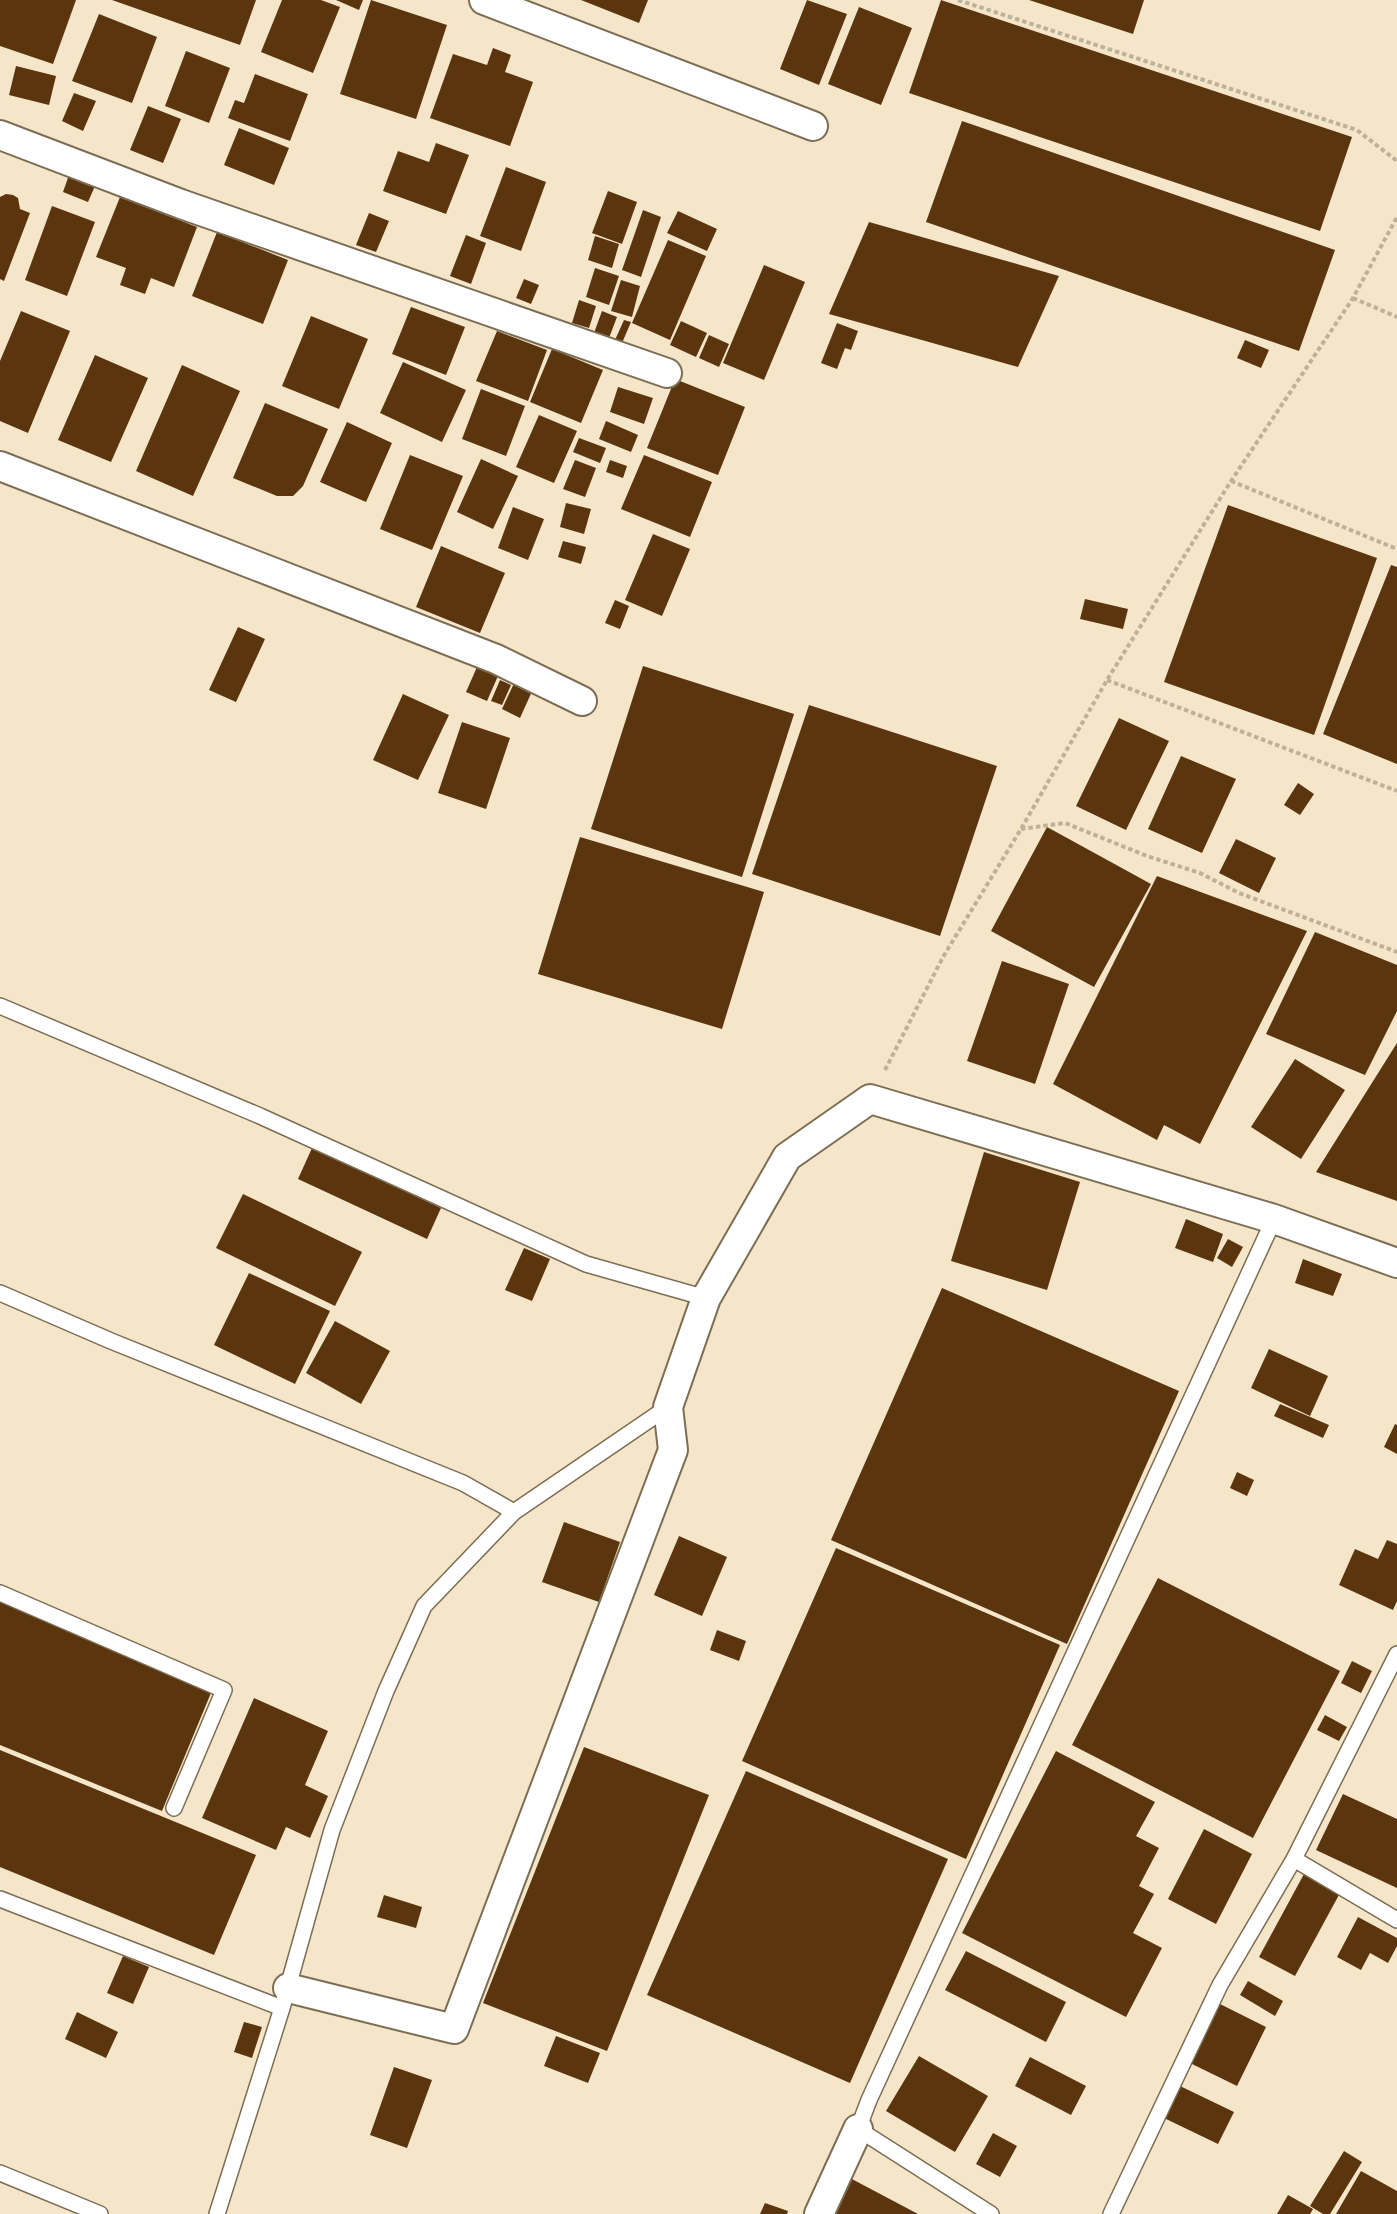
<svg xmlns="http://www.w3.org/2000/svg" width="1397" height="2214" font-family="'Source Sans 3',sans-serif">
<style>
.building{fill:#5a350e}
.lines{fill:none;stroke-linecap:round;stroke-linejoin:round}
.service-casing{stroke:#7c6e54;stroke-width:18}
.minor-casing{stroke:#7c6e54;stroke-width:32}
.path{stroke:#beb19a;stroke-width:4;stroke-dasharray:4.5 3;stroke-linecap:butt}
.service{stroke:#fff;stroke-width:15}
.minor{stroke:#fff;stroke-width:28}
</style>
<rect width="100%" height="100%" fill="#f6e6c9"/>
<path class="building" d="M0,0H76L53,64L0,46Z
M112,0H256L240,45Z
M282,0H321L340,7L313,73L261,52Z
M336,0H363L359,10Z
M371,0L447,25L416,119L340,94Z
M581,0H648L639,23Z
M807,0L847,14L819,85L780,69Z
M941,0L1352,137L1320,231L909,93Z
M1029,0H1144L1133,34Z
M859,7L912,28L881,105L828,84Z
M99,14L157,37L132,103L72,81Z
M493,48L511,55L505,72L533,82L510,146L430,118L453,54L487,65Z
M186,51L230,68L209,123L165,106Z
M16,66L56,76L49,105L9,95Z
M255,74L308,94L290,141L228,118L235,100L244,103Z
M74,93L96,101L83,131L62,121Z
M148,106L181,119L163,163L130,150Z
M962,121L1335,250L1299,351L926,222Z
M239,128L289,148L274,185L224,165Z
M436,143L469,155L446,214L383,191L398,151L429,162Z
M506,167L546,182L521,251L480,236Z
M69,175L95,186L88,202L63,192Z
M608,191L637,202L622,244L592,233Z
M6,194L13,195L18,198L20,209L30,213L4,281L0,279V197Z
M120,197L197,227L174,287L151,278L145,294L120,285L126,268L96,257Z
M52,206L95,222L67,296L25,280Z
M643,210L661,217L641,277L622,270Z
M678,211L717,229L707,251L667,233Z
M369,213L389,221L376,252L356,245Z
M869,222L1059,276L1018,367L829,314Z
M217,232L288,260L263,324L192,296Z
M466,235L486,243L471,284L450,276Z
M595,236L619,244L612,268L588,260Z
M668,240L706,256L670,340L632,323Z
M764,265L805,282L764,380L723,363Z
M595,268L619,276L609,305L586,297Z
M524,279L539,285L531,304L516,298Z
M621,280L640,286L632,317L611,311Z
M579,300L596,306L589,328L572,323Z
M411,307L465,327L446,375L392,354Z
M21,311L70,331L28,433L0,421V361Z
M602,311L617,317L609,338L594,333Z
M311,316L368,339L339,409L282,386Z
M624,320L631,322L622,343L615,340Z
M681,321L707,333L696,357L670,345Z
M837,323L858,331L851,350L845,348L837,369L821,363Z
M497,331L547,350L528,401L476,381Z
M709,335L729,344L719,367L699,358Z
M1245,340L1269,350L1261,368L1237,358Z
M552,349L603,370L581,423L530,402Z
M95,355L148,378L111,462L58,440Z
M403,362L466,390L442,442L380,413Z
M182,365L240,391L193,496L136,471Z
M675,379L745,407L718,475L647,448Z
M618,387L653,398L644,424L610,412Z
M481,389L525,406L506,456L462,439Z
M265,403L328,429L303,486L293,496H277L233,478Z
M539,415L577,431L554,483L516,467Z
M606,421L638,435L631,452L599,439Z
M347,422L392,443L366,502L320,482Z
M579,438L606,448L600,463L573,452Z
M410,455L463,476L432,550L380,529Z
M644,455L712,482L690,537L621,509Z
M481,459L518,476L493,529L457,512Z
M575,460L596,468L585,497L563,489Z
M610,460L627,466L623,478L606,472Z
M566,503L591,509L584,534L560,527Z
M1228,505L1377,558L1314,735L1164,682Z
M513,507L544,519L528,560L498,548Z
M653,534L690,549L662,616L625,600Z
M563,541L586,547L581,564L558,557Z
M441,546L505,573L480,633L416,607Z
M1391,565L1397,567V764L1323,734Z
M1085,599L1128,609L1123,629L1080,619Z
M615,600L629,606L620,629L605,623Z
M238,627L265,639L236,702L209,690Z
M643,666L794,714L742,877L591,829Z
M477,667L498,676L487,701L466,692Z
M516,679L534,687L520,718L502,709Z
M500,680L511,685L502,705L491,701Z
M403,694L449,715L418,780L373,760Z
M809,705L997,766L940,936L752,874Z
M1119,718L1169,741L1126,830L1076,806Z
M462,722L510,738L486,809L438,793Z
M1181,756L1236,779L1202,853L1148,829Z
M1298,783L1314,794L1300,815L1284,805Z
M1047,827L1151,884L1094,987L991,931Z
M580,837L764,892L722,1029L538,974Z
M1236,839L1276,858L1259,893L1219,873Z
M1157,876L1307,931L1200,1144L1164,1125L1157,1140L1053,1084Z
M1315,932L1397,965V1011L1365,1075L1266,1034Z
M1002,961L1069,984L1035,1084L967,1061Z
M1397,1043V1201L1316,1172Z
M1295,1059L1345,1090L1301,1159L1251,1127Z
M312,1148L441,1208L427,1239L298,1179Z
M984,1152L1080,1182L1047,1290L951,1261Z
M243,1194L362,1252L335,1306L216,1248Z
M1186,1219L1223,1234L1213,1262L1175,1248Z
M1228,1239L1243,1247L1232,1267L1217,1258Z
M524,1248L550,1259L532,1301L505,1290Z
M1303,1259L1342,1274L1333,1296L1295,1283Z
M249,1273L330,1311L295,1384L214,1345Z
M942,1288L1179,1391L1067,1644L831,1540Z
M335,1321L390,1351L361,1404L306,1373Z
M1269,1349L1328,1376L1310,1416L1251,1388Z
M1280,1404L1329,1425L1323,1438L1274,1416Z
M1395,1424L1397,1425V1454L1384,1447Z
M1237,1472L1254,1480L1247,1496L1230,1488Z
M564,1522L620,1542L599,1602L542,1582Z
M679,1536L727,1557L702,1616L654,1595Z
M1387,1540L1397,1544V1601L1393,1610L1339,1585L1355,1549L1378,1559Z
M836,1548L1060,1645L966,1859L742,1761Z
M1158,1578L1340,1671L1253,1838L1072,1745Z
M0,1601L213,1688L162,1811L0,1745Z
M717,1630L746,1641L739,1661L710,1650Z
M1352,1661L1372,1671L1361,1693L1341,1683Z
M254,1698L328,1731L305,1785L328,1796L310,1838L286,1827L276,1850L202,1818Z
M1325,1715L1347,1727L1339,1741L1317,1730Z
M584,1747L709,1795L607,2051L483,2003Z
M0,1750L256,1855L214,1955L0,1867Z
M1056,1751L1155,1802L1136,1836L1159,1848L1139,1886L1154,1894L1133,1933L1162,1948L1126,2017L962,1933Z
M746,1771L948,1859L850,2083L647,1995Z
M1343,1794L1397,1819V1888L1316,1850Z
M1204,1829L1252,1854L1216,1924L1168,1899Z
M1304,1874L1340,1893L1295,1976L1259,1957Z
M384,1895L422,1907L416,1928L377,1917Z
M1358,1917L1397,1938V1946L1388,1963L1370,1953L1361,1970L1337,1957Z
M966,1951L1066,2002L1046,2042L945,1990Z
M123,1956L149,1967L133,2004L107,1993Z
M1248,1981L1283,2001L1275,2016L1240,1995Z
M1220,2004L1266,2027L1237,2086L1190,2063Z
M77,2012L118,2032L106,2058L65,2039Z
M244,2022L262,2027L252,2058L234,2052Z
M556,2036L600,2053L588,2083L544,2066Z
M919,2056L988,2096L955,2152L886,2111Z
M1030,2057L1086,2086L1071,2115L1015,2086Z
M394,2067L432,2080L407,2148L370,2135Z
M1180,2086L1234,2112L1218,2144L1164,2118Z
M993,2133L1017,2146L1000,2177L976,2164Z
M1344,2151L1362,2162L1330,2214H1323L1310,2206Z
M1361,2171L1397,2191V2214H1336Z
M850,2178L918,2214H834Z
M1288,2195L1313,2209L1310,2214H1277Z
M765,2203L788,2211L787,2214H760Z"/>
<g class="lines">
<g class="service-casing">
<path id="service" d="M0,1006L260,1116L586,1264L706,1298
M0,1293L111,1341L463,1483L514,1512
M0,1593L224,1690L174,1808
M1294,1859L1397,1920
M0,1899L282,2008
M0,2173L100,2214
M217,2214L282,2008L332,1830L386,1691L424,1606L514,1512L668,1407
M991,2214L858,2129L869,2100L1274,1219
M1111,2214L1220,1985L1294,1859L1397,1654"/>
</g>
<g class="minor-casing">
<path id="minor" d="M484,0L813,126
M0,135L181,204L667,373
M0,466L496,659L582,701
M288,1988L454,2029L673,1450L668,1407L706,1298L787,1157L870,1099L1274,1219L1397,1263
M819,2214L858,2129"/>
</g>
<path class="path" d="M958,0L1357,130L1397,161
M1353,298L1397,317
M1231,481L1397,549
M1107,680L1397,791
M1021,829L1065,823L1147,856L1200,873L1239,893L1397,952
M885,1070L943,957L1021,829L1107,680L1231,481L1353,298L1397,217"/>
<use href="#service" class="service"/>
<use href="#minor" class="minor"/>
</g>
</svg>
